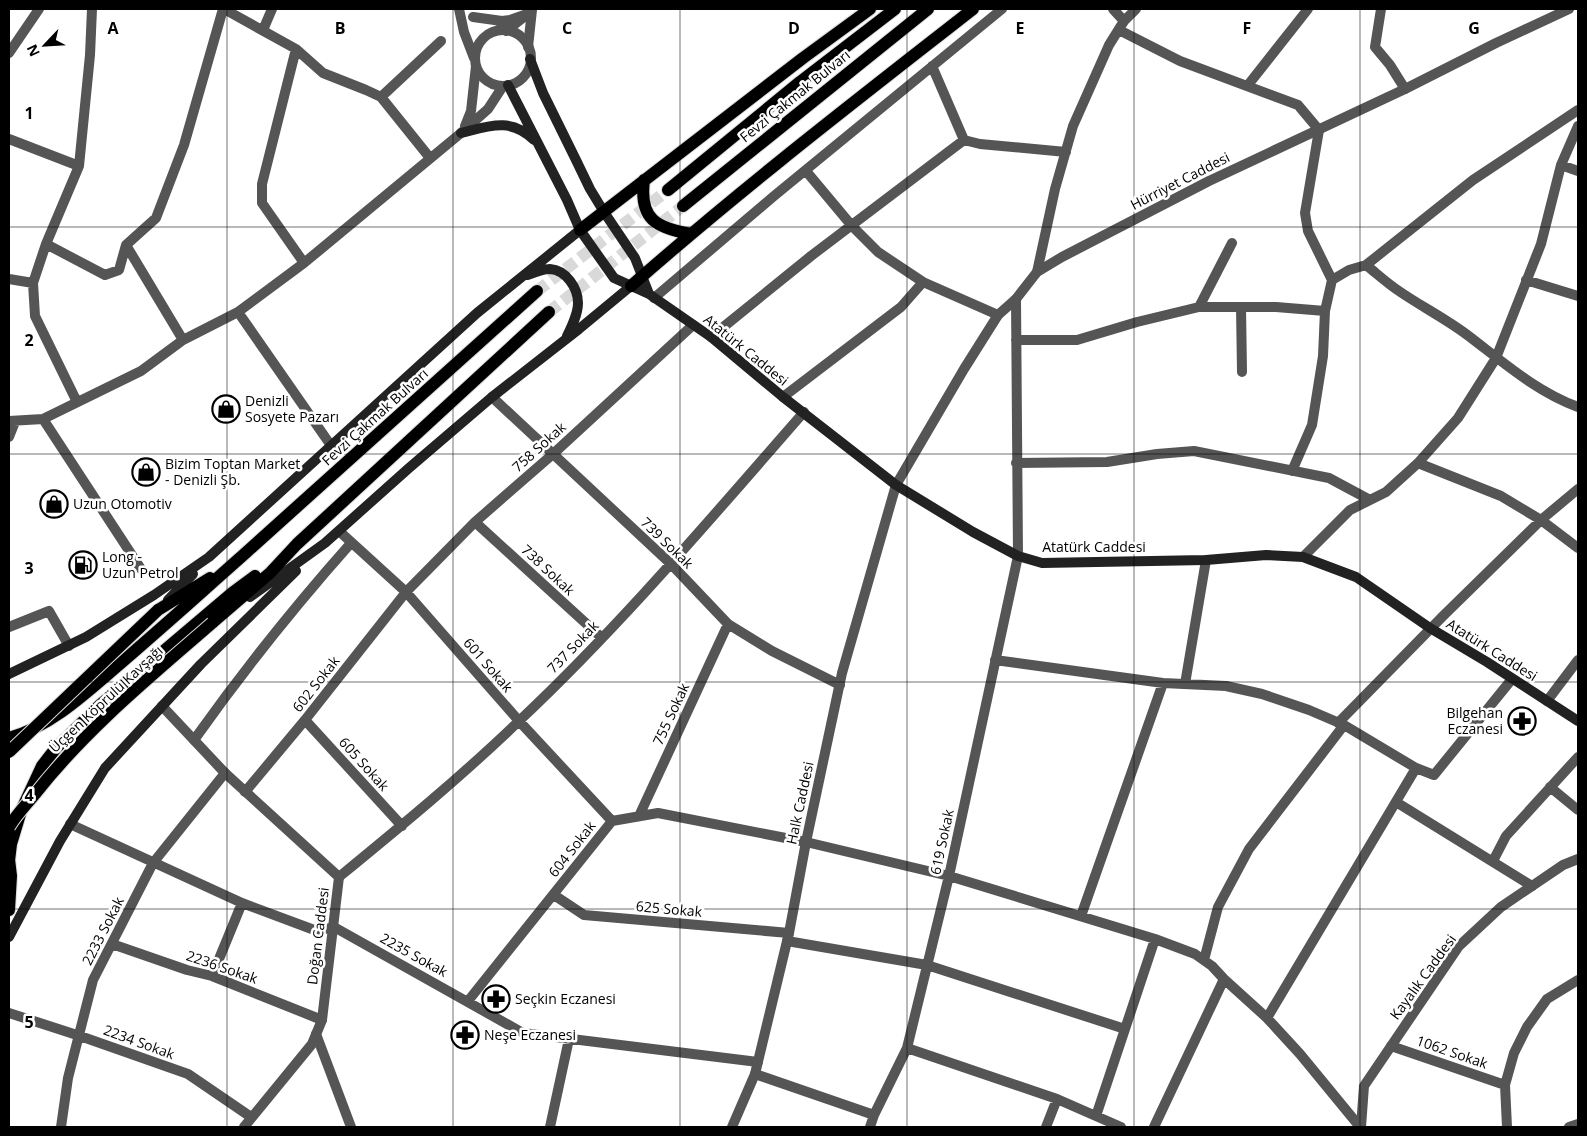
<svg xmlns="http://www.w3.org/2000/svg" width="1587" height="1136" font-family="'Open Sans',sans-serif">
<style>
.lines{fill:none;stroke-linecap:round;stroke-linejoin:round}
.primary-tunnel{stroke:#d9d9d9;stroke-width:12;stroke-dasharray:12 6;stroke-linecap:butt}
.primary-casing{stroke:#dbdbdb;stroke-width:14}
.minor{stroke:#555;stroke-width:10}
.tertiary{stroke:#555;stroke-width:10}
.secondary{stroke:#222;stroke-width:10}
.primary{stroke:#000;stroke-width:12}
.primary-bridge-casing{stroke:#dbdbdb;stroke-width:14;stroke-linecap:butt}
.primary-bridge{stroke:#000;stroke-width:12}
.grid{fill:none;stroke:#000;stroke-width:1;stroke-opacity:0.55}
.labels{text-anchor:middle;stroke-width:5;stroke-linejoin:round;paint-order:stroke}
.street-label{font-size:14px;fill:#000;stroke:#fff}
.poi-label{font-size:14px;fill:#000;stroke:#fff;text-anchor:start}
.grid-label{font-size:16px;text-anchor:middle;font-weight:bold;fill:#000;stroke:#fff;stroke-width:5;stroke-linejoin:round;paint-order:stroke}
</style>
<rect width="100%" height="100%" fill="#fff"/>
<g class="lines">
<path class="primary-tunnel" d="M537,291L668,190
M549,312L683,206"/>
<g class="primary-casing">
<path id="primary" d="M644,180C639,219 656,228 691,234
M668,190L800,82L895,9
M683,206L928,9
M580,230L803,58L870,9
M631,286C741,189 858,99 973,9
M158,610L210,578
M212,623L270,573L297,544L549,312
M9,738C52,726 87,692 121,663C152,636 183,609 214,581C322,485 429,388 537,291
M9,859L11,876L9,910
M9,861L11,844L21,811L42,766L56,748L100,705L232,593L255,576"/>
</g>
<path class="minor" d="M224,9L296,49L323,73L366,90L381,97L430,158
M1113,9L1124,21
M1381,9L1375,47L1390,65L1405,89
M263,30L272,9
M1119,30L1180,61L1298,105L1319,130L1305,213L1308,231L1332,280
M506,31L525,16
M528,47L532,10
M296,49L262,184V203L304,263
M9,53L39,9
M932,66L964,140
M1248,85L1308,9
M381,97L441,41
M465,126L471,111L476,66
M9,139L79,166
M1561,165L1578,171
M806,171L852,226L878,252L923,282L998,315
M46,244L105,275L119,270L126,245L156,218L184,145L223,9
M126,245L183,340
M1366,265C1376,273 1386,282 1396,289C1420,306 1447,319 1470,337C1504,363 1537,392 1578,407
M1037,272L1055,189L1073,126L1109,45L1124,21L1136,9
M9,279L33,283
M1526,280L1578,296
M654,298L774,196L1002,9
M1199,307L1232,243
M1241,307L1242,372
M238,312L332,447
M711,337L811,256L964,140L980,144L1066,152
M1016,340H1077L1137,322L1199,307H1276L1325,311
M492,397L671,564L728,624L772,651L840,685
M783,397L901,307L923,282
M77,402L35,316L33,283L46,244L79,166L90,55L92,9
M43,419L141,569
M9,421L43,419L141,371L183,340L238,312L304,263L461,133L488,109L503,86
M9,437L15,422
M1016,463L1107,462L1157,454L1194,451L1329,478L1370,500
M1418,463L1501,496L1541,520L1578,548
M1292,471L1312,425L1323,356L1325,311L1332,280L1349,270L1366,265L1473,180L1578,110
M475,522L602,638
M339,531L406,592L519,721L612,821
M1303,557L1350,510L1386,492L1418,463L1458,418L1496,358L1541,244L1561,165L1578,126
M9,627L49,611L69,646
M995,660L1163,683L1226,686L1262,694L1309,710L1344,725L1416,768L1267,1018
M1185,684L1206,560
M1547,701L1578,660
M305,720L402,826
M1338,723L1443,616L1541,520L1578,489
M194,740C243,671 295,606 351,543
M1416,768L1434,775L1512,679
M1550,787L1578,810
M245,792L305,720L406,592L475,522L553,454L693,325
M1396,802L1532,886
M639,816L728,624
M70,824L242,903L317,931L334,927L523,1033L758,1062
M1493,861L1506,836L1578,757
M339,877C400,827 462,776 519,721C621,625 712,517 804,412
M554,895L584,915L789,933
M1081,916L1163,683
M787,941L927,965L1125,1029
M112,944L187,970L212,976L322,1020
M1204,960L1218,907L1249,849L1344,725
M212,976L242,903
M468,1001L612,821L658,813L806,842L949,876L1155,939L1195,954L1212,966L1224,979L1267,1018L1300,1054L1360,1127
M9,1013L80,1036L188,1074L251,1117
M316,1034L351,1127
M1391,1046L1505,1085
M907,1048L1057,1099L1121,1127
M755,1074L874,1115
M1096,1116L1155,939
M61,1127L68,1078L93,980L153,863L225,773
M550,1127L569,1039
M870,1127L874,1115L907,1048L949,876L1018,556L1016,299
M1046,1127L1057,1099
M1154,1127L1224,979
M1507,1127L1505,1085L1514,1053L1527,1027L1547,999L1578,980
M1569,1127L1578,1124"/>
<path class="tertiary" d="M459,9L464,32L474,58
M473,17L502,21L510,20L527,14
M475 58a28 28 0 1 1 56 0a28 28 0 1 1-56 0Z
M162,706L225,773L339,877L322,1020L312,1044L244,1127
M732,1127L755,1074L789,933L806,842L842,673L896,485L964,369L998,315L1016,299L1037,272L1062,257L1209,181L1405,89L1496,43L1569,9
M1361,1127L1364,1086L1459,946L1501,907L1563,865L1578,859"/>
<path class="secondary" d="M530,59L543,93L576,160L590,189L604,212L635,258L649,294
M508,85L567,200L580,230L614,278L649,294L711,337L783,397L896,485L973,532L1018,556L1042,563L1206,560L1266,555L1303,557L1356,577L1430,628L1487,662L1578,721
M461,133C489,126 511,117 534,140
M528,275C535,272 543,269 550,269C566,270 578,288 578,303C578,314 572,326 567,336
M250,597L325,543L409,468L492,397L579,329L631,286
M168,600L193,574
M9,674L86,637L154,595L209,557L477,313L580,230
M9,937L60,841L105,768L201,664L296,571"/>
<use href="#primary" class="primary"/>
<g class="primary-bridge-casing">
<path id="primary-bridge" d="M9,752L158,610
M9,827C16,815 26,805 35,794C86,729 150,677 212,623"/>
</g>
<use href="#primary-bridge" class="primary-bridge"/>
</g>
<path class="grid" d="M227,9V1127M453,9V1127M680,9V1127M907,9V1127M1134,9V1127M1360,9V1127M9,227H1578M9,454H1578M9,682H1578M9,909H1578"/>
<defs>
<g id="shop-ring" transform="scale(1.4375)"><circle r="9.5" fill="#fff" stroke="#000" stroke-width="1.5"/><path d="M-5-2.5h2.3a2.7 3.5 0 0 1 5.4 0H5L5.5 6h-11ZM-1.5-2.5h3a1.5 2.3 0 0 0-3 0Z" fill="#000"/></g>
<g id="fuel-ring" transform="scale(1.4375)"><circle r="9.5" fill="#fff" stroke="#000" stroke-width="1.5"/><path d="M-5.5-6h7V0h2V4h1.3V-2.5L3-4.5l.8-.8L6-3V5H2.5V1h-1V6h-7ZM-4.2-4.7v3.2H.2V-4.7Z" fill="#000"/></g>
<g id="pharmacy-ring" transform="scale(1.4375)"><circle r="9.5" fill="#fff" stroke="#000" stroke-width="1.5"/><path d="M-2-6h4v4h4v4h-4v4h-4v-4h-4v-4h4Z" fill="#000"/></g>
</defs>
<g fill-rule="evenodd">
<use href="#shop-ring" x="226" y="409"/>
<use href="#shop-ring" x="146" y="472"/>
<use href="#shop-ring" x="54" y="504"/>
<use href="#fuel-ring" x="83" y="565"/>
<use href="#pharmacy-ring" x="1522" y="721"/>
<use href="#pharmacy-ring" x="496" y="999"/>
<use href="#pharmacy-ring" x="465" y="1035"/>
</g>
<g class="labels">
<g class="street-label">
<text transform="translate(795 96) rotate(-39)" y="5">Fevzi Çakmak Bulvarı</text>
<text transform="translate(1180 181) rotate(-27)" y="5">Hürriyet Caddesi</text>
<text transform="translate(746 350) rotate(39)" y="5">Atatürk Caddesi</text>
<text transform="translate(375 417) rotate(-42)" y="5">Fevzi Çakmak Bulvarı</text>
<text transform="translate(539 447) rotate(-42)" y="5">758 Sokak</text>
<text transform="translate(667 543) rotate(44)" y="5">739 Sokak</text>
<text x="1094" y="552">Atatürk Caddesi</text>
<text transform="translate(548 570) rotate(43)" y="5">738 Sokak</text>
<text transform="translate(573 647) rotate(-46)" y="5">737 Sokak</text>
<text transform="translate(1492 650) rotate(32)" y="5">Atatürk Caddesi</text>
<text transform="translate(488 665) rotate(49)" y="5">601 Sokak</text>
<text transform="translate(316 684) rotate(-52)" y="5">602 Sokak</text>
<text transform="translate(106 699) rotate(-43)" y="5">Üçgen Köprülü Kavşağı</text>
<text transform="translate(671 714) rotate(-65)" y="5">755 Sokak</text>
<text transform="translate(364 764) rotate(48)" y="5">605 Sokak</text>
<text transform="translate(800 803) rotate(-78)" y="5">Halk Caddesi</text>
<text transform="translate(942 842) rotate(-78)" y="5">619 Sokak</text>
<text transform="translate(572 849) rotate(-52)" y="5">604 Sokak</text>
<text transform="translate(669 909) rotate(5)" y="5">625 Sokak</text>
<text transform="translate(103 931) rotate(-63)" y="5">2233 Sokak</text>
<text transform="translate(318 936) rotate(-83)" y="5">Doğan Caddesi</text>
<text transform="translate(414 955) rotate(29)" y="5">2235 Sokak</text>
<text transform="translate(222 967) rotate(19)" y="5">2236 Sokak</text>
<text transform="translate(1423 977) rotate(-54)" y="5">Kayalık Caddesi</text>
<text transform="translate(139 1042) rotate(20)" y="5">2234 Sokak</text>
<text transform="translate(1452 1052) rotate(19)" y="5">1062 Sokak</text>
</g>
<g class="poi-label">
<text x="245" y="406">Denizli<tspan x="245" dy="16">Sosyete Pazarı</tspan></text>
<text x="165" y="469">Bizim Toptan Market<tspan x="165" dy="16">- Denizli Şb.</tspan></text>
<text x="73" y="509">Uzun Otomotiv</text>
<text x="102" y="562">Long -<tspan x="102" dy="16">Uzun Petrol</tspan></text>
<text x="1503" y="718" text-anchor="end">Bilgehan<tspan x="1503" dy="16">Eczanesi</tspan></text>
<text x="515" y="1004">Seçkin Eczanesi</text>
<text x="484" y="1040">Neşe Eczanesi</text>
</g>
</g>
<g class="grid-label">
<text x="113" y="34">A</text>
<text x="340" y="34">B</text>
<text x="567" y="34">C</text>
<text x="794" y="34">D</text>
<text x="1020" y="34">E</text>
<text x="1247" y="34">F</text>
<text x="1474" y="34">G</text>
<text x="29" y="119">1</text>
<text x="29" y="346">2</text>
<text x="29" y="574">3</text>
<text x="29" y="801">4</text>
<text x="29" y="1028">5</text>
</g>
<rect width="1587" height="1136" fill="none" stroke="#000000" stroke-width="20"/>
<g transform="translate(45 45) rotate(245)" stroke="#ffffff" stroke-width="4" paint-order="stroke">
<path d="M0-4L9 19L0 12L-9 19Z" fill="#000000"/>
<text y="-8" font-size="14" font-weight="bold" text-anchor="middle" fill="#000000">N</text>
</g>
</svg>
